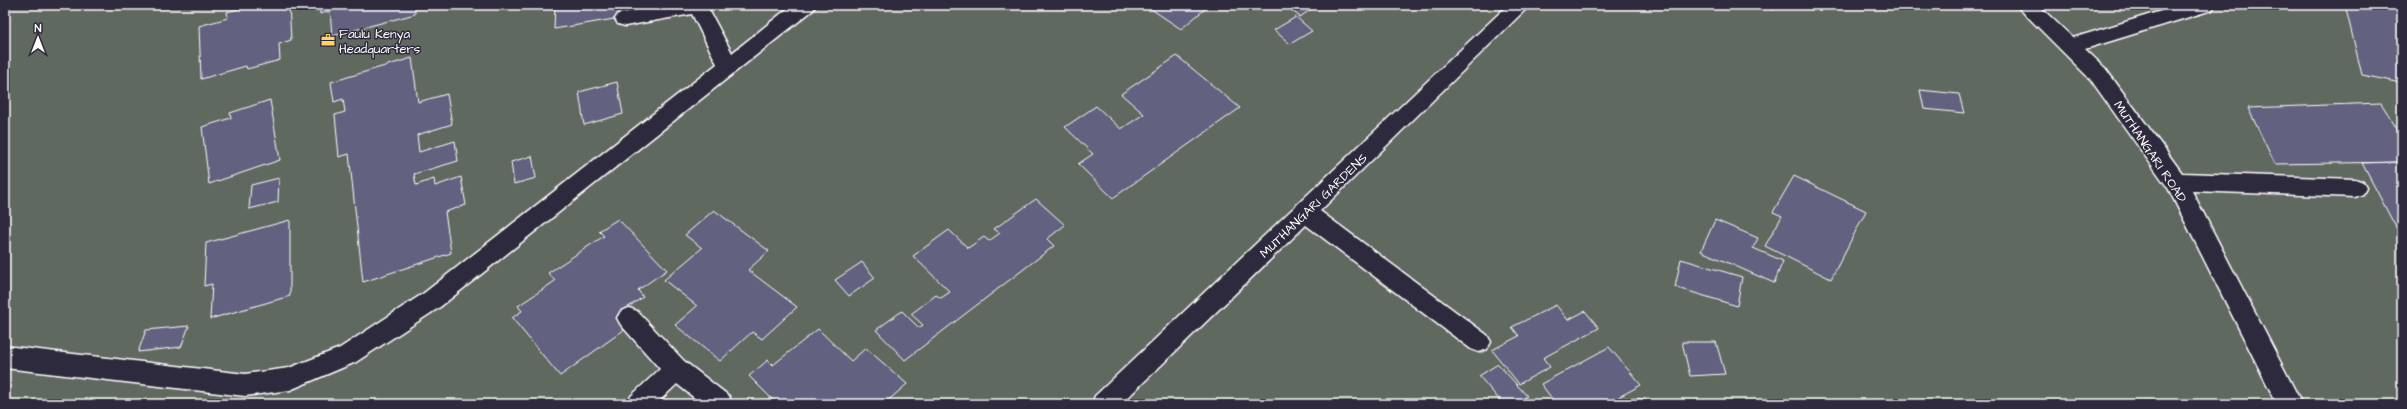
<svg xmlns="http://www.w3.org/2000/svg" width="2407" height="409" font-family="'Architects Daughter',sans-serif">
<style>
.green{fill:#60695e;stroke:#b0b4ae}
.building{fill:#626280;stroke:#fff}
.lines{fill:none;stroke-linecap:round;stroke-linejoin:round}
.minor-casing{stroke:#fff;stroke-width:3}
.minor{fill:#2f2a3d;fill-rule:evenodd}
.labels{text-anchor:middle;stroke-width:3;stroke-linejoin:round;paint-order:stroke}
.poi-label{font-size:13px;fill:#fff;stroke:#2f2a3d;text-anchor:start}
.street-label{font-size:13px;fill:#fff;stroke:#2f2a3d}
</style>
<rect width="100%" height="100%" fill="#2f2a3d"/>
<filter id="ink" filterUnits="userSpaceOnUse"><feTurbulence type="fractalNoise" baseFrequency=".025" numOctaves="2"/><feDisplacementMap in="SourceGraphic" scale="8" xChannelSelector="R" yChannelSelector="G"/><feConvolveMatrix kernelMatrix="1 2 1 2 8 2 1 2 1" color-interpolation-filters="sRGB"/></filter>
<g filter="url(#ink)">
<path class="green" d="M5,5H2402V404H5Z"/>
<path class="building" d="M252,5H269V9L289,5L291,40L279,44L280,60L247,69L246,66L201,79L199,26L228,18L227,12Z
M320,5H415V14L332,36L330,11L320,14Z
M555,5H649L650,13L554,29Z
M1145,5H1199L1205,9L1181,29Z
M1285,5H1317L1300,17Z
M1767,5H1788L1771,10Z
M2345,5H2402V83L2362,75Z
M1296,17L1312,31L1290,44L1274,30Z
M1177,56L1240,108L1113,198L1078,164L1093,154L1065,127L1096,106L1121,129L1144,114L1121,94Z
M412,58L418,102L447,94L452,124L417,135L419,152L455,141L458,161L414,174L416,185L434,179L435,186L461,177L466,205L445,212L451,253L363,282L349,154L339,157L335,115L345,112L343,99L334,102L331,82Z
M617,82L623,114L584,125L579,92Z
M1920,90L1959,94L1964,113L1924,109Z
M270,100L280,160L209,184L202,127L231,118L230,113Z
M2381,103L2402,137V162L2275,164L2248,108Z
M532,156L536,178L514,184L511,162Z
M2402,162V239L2362,163Z
M1794,176L1866,211L1831,279L1765,246L1782,216L1773,212Z
M279,178L278,202L249,209L251,185Z
M1036,199L1065,225L1047,239L1054,246L905,360L876,330L902,311L919,328L923,325L911,314L936,295L941,298L950,292L913,256L949,230L968,248L984,237L989,241L1000,233L994,229Z
M714,210L769,251L748,270L797,307L762,339L752,332L720,361L675,325L697,306L664,280L702,248L685,235Z
M618,219L667,270L638,290L643,297L617,315L628,327L560,376L512,318L522,311L518,306L555,281L548,273L604,236L599,231Z
M290,220V296L210,319L212,284L204,286L206,243Z
M1715,220L1758,238L1753,248L1783,261L1774,283L1701,251Z
M1681,259L1742,277L1737,306L1675,287Z
M862,262L875,278L849,296L835,280Z
M1556,305L1568,320L1585,311L1599,328L1543,358L1550,367L1519,384L1492,350L1519,336L1512,327Z
M189,326L181,347L138,352L146,330Z
M818,329L851,361L866,348L907,384L884,404H777L749,376L768,360L773,365Z
M1682,342H1716L1725,374L1690,376Z
M1609,347L1641,385L1606,404H1556L1541,384Z
M1498,364L1527,396L1514,404H1503L1479,376Z
M1624,398L1645,399L1646,404H1625Z"/>
<g class="lines">
<g class="minor-casing">
<path id="minor" d="M661,5H710L708,8L732,53L792,5H816L813,10L440,307L356,362L290,390L245,396L5,368V346L245,374L289,368L340,348L424,293L717,64L692,14L625,26L618,24L615,19L618,14Z
M1508,5H1530L1320,211L1487,335L1491,342L1487,349L1479,352L1471,349L1306,225L1121,404H1092L1095,396Z
M2016,5H2038L2073,38L2181,5H2215L2212,10L2085,49L2105,68L2182,173L2355,179L2363,182L2366,188L2363,194L2355,197L2192,191L2302,404H2277L2168,188L2091,80Z
M629,308L637,311L684,361L729,396L732,404H702L677,384L656,404H628L631,396L660,369L621,325L617,318L621,311Z"/>
</g>
<use href="#minor" class="minor"/>
</g>
</g>
<defs>
<g id="office-bare" transform="scale(1.08)"><path d="M-6-3h4V-5.5h4V-3h4V5H-6ZM-1-4.5V-3h2v-1.5ZM-6 0V1H6V0Z" fill="#ffd166" stroke="#2f2a3d" stroke-width="2.5" paint-order="stroke"/></g>
</defs>
<g fill-rule="evenodd">
<use href="#office-bare" x="328" y="40"/>
</g>
<g class="labels">
<g class="poi-label">
<text x="339" y="38">Faulu Kenya<tspan x="339" dy="15">Headquarters</tspan></text>
</g>
<g class="street-label">
<text transform="translate(2151 151) rotate(56)" y="5">MUTHANGARI ROAD</text>
<text transform="translate(1313 205) rotate(-44)" y="5">MUTHANGARI GARDENS</text>
</g>
</g>
<rect width="2407" height="409" fill="none" stroke="#2f2a3d" stroke-width="20"/>
<rect x="10" y="10" width="2387" height="389" fill="none" stroke="#fff" stroke-width="1.5" filter="url(#ink)"/>
<g transform="translate(38 38)" stroke="#2f2a3d" stroke-width="3" paint-order="stroke">
<path d="M0-3L7 15L0 10L-7 15Z" fill="#ffffff"/>
<text y="-6" font-size="11" font-weight="bold" text-anchor="middle" fill="#ffffff">N</text>
</g>
</svg>
